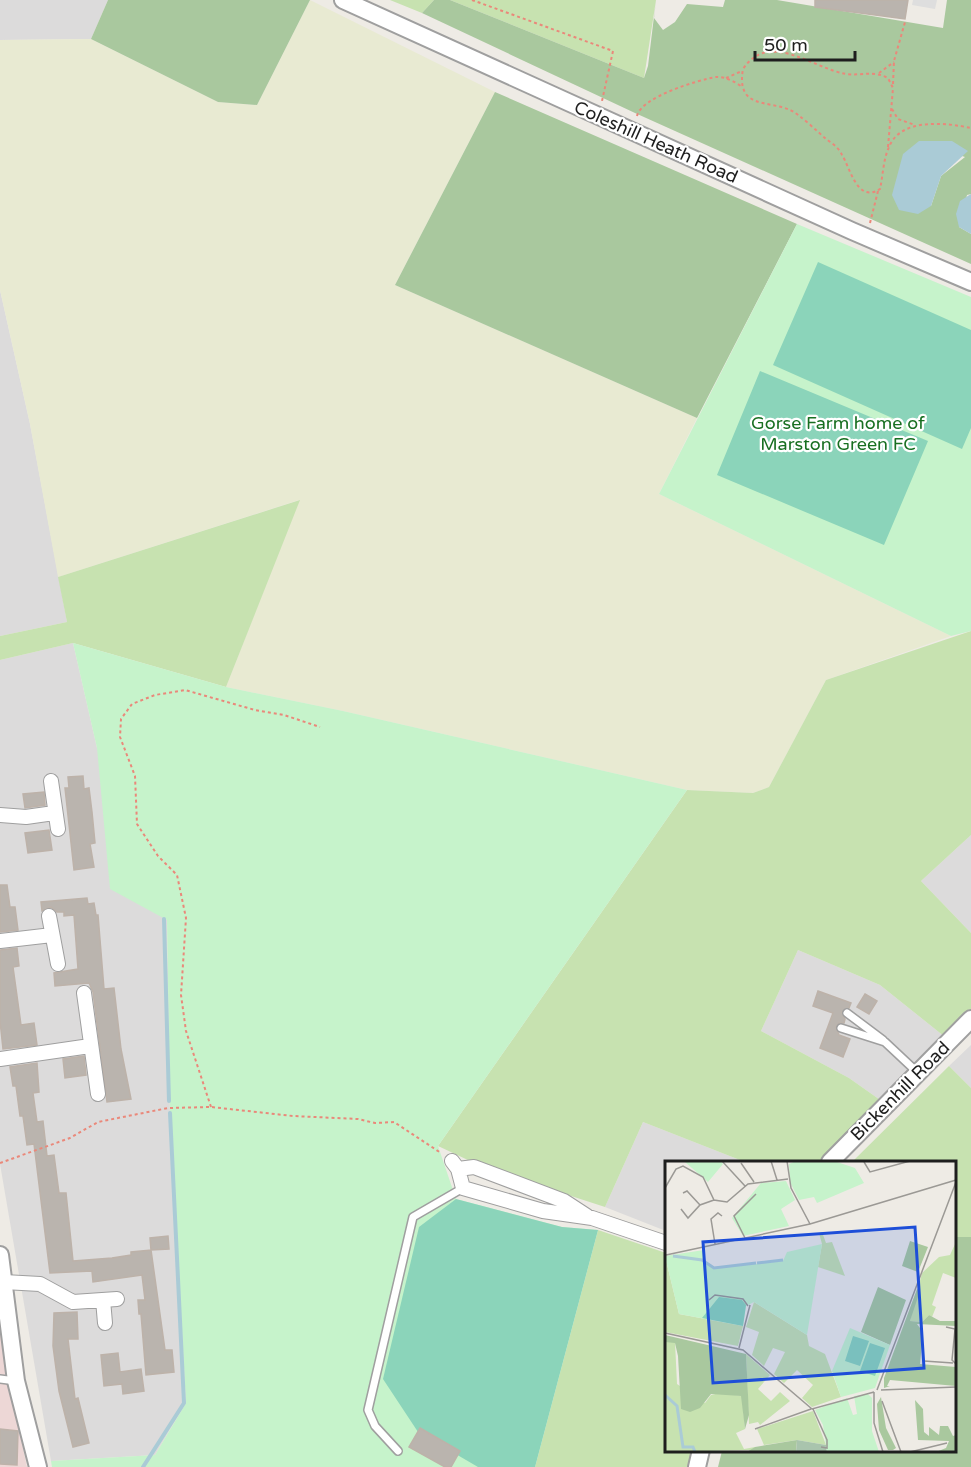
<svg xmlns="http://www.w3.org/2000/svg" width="971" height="1467" font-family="'Varela Round',sans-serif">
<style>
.residential{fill:#dcdbdb}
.commercial{fill:#edd7d6}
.farmland{fill:#e8ead2}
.grass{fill:#c7e2b0}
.forest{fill:#a9c89e;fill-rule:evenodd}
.park{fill:#c6f3cb}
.pitch{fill:#8bd4ba}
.parking{fill:#dedede}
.water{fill:#aacbd6}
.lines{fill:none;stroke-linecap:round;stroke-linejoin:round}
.stream{stroke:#aacbd6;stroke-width:4}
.building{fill:#bab4ae;stroke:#bdb2a9;stroke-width:1.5}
.service-casing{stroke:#9f9f9f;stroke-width:10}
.minor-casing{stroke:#9f9f9f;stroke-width:16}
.tertiary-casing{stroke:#9f9f9f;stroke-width:20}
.path{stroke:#ea887a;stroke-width:2;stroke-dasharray:3 3;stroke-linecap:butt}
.service{stroke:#fff;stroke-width:7}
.minor{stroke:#fff;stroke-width:14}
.tertiary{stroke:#fff;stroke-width:16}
.labels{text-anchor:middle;stroke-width:4.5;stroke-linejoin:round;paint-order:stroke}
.street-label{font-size:18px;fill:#1e1e1e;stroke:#fff}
.park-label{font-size:18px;fill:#186f21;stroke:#fff}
.inset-river{fill:none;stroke:#aacbd6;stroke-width:3}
.inset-road{fill:none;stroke:#9b9995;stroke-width:1.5}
.view{fill:#1d4ed8;fill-opacity:0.15;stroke:#1d4ed8;stroke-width:3}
.inset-edge{fill:none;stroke:#1e1e1e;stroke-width:3}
</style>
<rect width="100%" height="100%" fill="#eeebe5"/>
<path class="residential" d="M0,0H108L91,39L0,40Z
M0,290L30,424L67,622L0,636Z
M73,643L97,748L167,920L170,1116L186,1403L155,1455L51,1461L0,1164V660Z
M971,835V933L921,881Z
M798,950L880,985L945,1037L883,1102L849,1078L761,1031Z
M971,1045V1088L949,1066Z
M643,1122L745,1162H666V1231L605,1207Z"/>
<path class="commercial" d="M0,1294L7,1375L27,1467H0Z"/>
<path class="farmland" d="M310,0L495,92L395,285L697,418L659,494L951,636L826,680L769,787L753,793L687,790L343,711L226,687L299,500L58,577L30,424L0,290V40L91,39L218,102L257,105Z"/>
<path class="grass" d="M390,0H434L422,13Z
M450,0H656L644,78Z
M300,500L226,687L73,643L0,660V636L67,622L58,577Z
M971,631V835L921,881L971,933V1012L945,1037L880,985L798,950L761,1031L849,1078L883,1102L822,1162H745L643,1122L605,1207L485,1168L438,1146L687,790L753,793L769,787L826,680Z
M949,1066L971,1088V1237H955L954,1162H852Z
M598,1230L666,1253V1450L692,1451L688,1467H535Z"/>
<path class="forest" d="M108,0H310L257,105L218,102L91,39Z
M434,0H450L644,78L648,66L656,0L654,18L663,30L675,22L687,4L723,7L725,0H777L943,28L947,0H971V194L967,195L959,227L971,234V264L635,113L422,13ZM919,141L965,157L941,176L931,206Z
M495,92L797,224L697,418L395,285Z
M955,1237H971V1467H718L722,1451L954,1450Z"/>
<path class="park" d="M797,224L971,297V631L951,636L659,494Z
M73,643L226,687L343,711L687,790L438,1146L456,1199L562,1227L598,1230L535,1467H52L51,1461L155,1455L186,1403L170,1116L167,920L110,889L97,748Z"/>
<path class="pitch" d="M818,262L971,330V428L962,449L773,365Z
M760,371L928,441L884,545L717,475Z
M456,1199L562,1227L598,1230L535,1467H478L418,1432L383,1379L419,1227Z"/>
<path class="parking" d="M913,0H937L935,9L912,5Z"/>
<path class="water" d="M919,141H952L968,151L941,176L931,206L918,214L899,210L892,195L903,154Z
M971,194V234L959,227L956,214L960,201Z"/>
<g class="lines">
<path class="stream" d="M164,919L169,1101
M143,1467L184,1403L170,1113"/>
</g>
<path class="building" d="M815,0H908L905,19L815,7Z
M83,776L84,789L89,788L92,812L95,843L90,844L94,867L74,870L65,788H69L68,777Z
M44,792L45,805L25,808L23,794Z
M49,830L52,850L28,853L25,833Z
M0,885H7L10,907H15L18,930L0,932Z
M87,898L88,904L94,903L96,915H98L104,989L114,988L121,1049L131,1099L107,1102L93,992L89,983L55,986L54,973L78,969L74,915L64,916V912H57L51,907L42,911L41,902Z
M17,948L19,966L13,967L21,1025L34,1023L37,1045L3,1049L0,1021V950Z
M818,991L851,1003L849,1008L842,1012L845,1019L844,1023H839L836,1027L839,1035L850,1039L843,1057L820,1048L833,1013L813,1006Z
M865,994L877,1001L869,1014L857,1007Z
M84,1056L86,1075L65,1078L63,1059Z
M37,1063L39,1092L33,1093L37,1122L43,1121L47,1156L54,1155L59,1193H66L73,1261L112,1258L131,1255V1252L151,1250L165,1350H172L174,1372L146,1375L141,1314H139L138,1300H145L142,1275L93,1282L92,1271L50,1273L34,1144L27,1145L23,1116H20L16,1086H13L10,1067Z
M168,1236L169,1249L151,1250L150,1238Z
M77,1312L78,1339H68L75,1399L78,1398L89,1443L73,1447L59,1391L53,1346L54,1313Z
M118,1353L120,1372L141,1369L144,1391L123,1394L122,1384L104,1386L101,1355Z
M420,1428L460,1451L451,1467H445L409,1447Z
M0,1429L18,1431L17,1465L0,1464Z"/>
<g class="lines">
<g class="service-casing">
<path id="service" d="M847,1013L883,1040
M841,1028L885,1042L917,1072
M0,1379L16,1381
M398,1451L375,1426L368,1410L413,1217L463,1188"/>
</g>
<g class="minor-casing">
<path id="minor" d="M51,781L58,829
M0,815L26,817L54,813
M49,916L58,964
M0,941L52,935
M84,993L98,1094
M0,1059L90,1046
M452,1161L458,1169L463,1188L543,1211L592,1218L666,1243
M458,1169L474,1167L564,1201L587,1216
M4,1282L40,1284L73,1302L117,1299
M103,1300L105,1323"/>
</g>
<g class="tertiary-casing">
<path id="tertiary" d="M343,0L852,231L971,282
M830,1162L971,1019
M0,1255L16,1381L38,1467
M697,1467L701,1450"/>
</g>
<path class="path" d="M472,0L613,51L602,101
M879,73L894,62
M726,78L742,71
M893,84L894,61L905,22
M892,109L898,119L915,125
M637,116C641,97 698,80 716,77C724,76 736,82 742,87
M888,147L893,88L888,78C873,70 861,76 846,74C812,68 769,30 743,69C736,109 767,100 790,110C798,113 818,132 826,139C832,143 839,148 842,155C850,167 857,204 880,189C883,176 883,160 889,147C901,117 947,123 971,128
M870,223L878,191
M211,1107L186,1031L181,995L186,918L177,875L158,856L137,824L135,776L120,737L121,719L132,704L155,695L185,690L255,710L284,715L320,727
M0,1163L70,1138L98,1122L168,1108L211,1107L293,1116L358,1119L375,1123L394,1122L441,1153"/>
<use href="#service" class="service"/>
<use href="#minor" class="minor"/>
<use href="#tertiary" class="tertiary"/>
</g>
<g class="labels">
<g class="street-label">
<text transform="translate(656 142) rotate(24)" y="6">Coleshill Heath Road</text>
<text transform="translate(900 1091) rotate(-45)" y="6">Bickenhill Road</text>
</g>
<g class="park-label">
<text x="838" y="429">Gorse Farm home of<tspan x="838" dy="21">Marston Green FC</tspan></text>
</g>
</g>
<g transform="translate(665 1161)">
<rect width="291" height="291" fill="#eeebe5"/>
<path d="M157,71L161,82L167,81L180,115L153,106L157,83L154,72ZM291,81V117L278,112L267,144L271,146L267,156L264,154L257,161L245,160L257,112L274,96L285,94ZM0,95L14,153L78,165L73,185L0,171ZM89,141L142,174L144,185L160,193L176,236L147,246L137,237L148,224L132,209L119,222L109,213L120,191L108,187L99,205L87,194L94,171L81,166ZM1,180L10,181L12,223L40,242L46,234L55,232L77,235L80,268L71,272L79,288L90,286L88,289L0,291ZM81,193L105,214L93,228L106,240L115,231L125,240L95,264L93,261L84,263ZM148,250L161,284L132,279L99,284L92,268Z" fill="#c7e2b0"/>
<path d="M245,80L263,86L253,111L237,105ZM213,126L241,139L225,184L196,171ZM252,128L255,130L245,160L257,161L264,154L275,160H290L291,152V165L252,163L258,171L255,203L291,206V225L225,219L222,225H225L219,227V217ZM0,174L81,193L84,254L80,268L76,235L46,233L35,247L25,251L16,248L13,195L10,182L0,181ZM216,236L221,267L231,287L228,289H223L214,269L212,243ZM250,239L258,248L259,271L264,275V266L274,274L275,265H283L288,275L291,274V291H271L281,287L284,280L253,279ZM132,279L131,291H82L90,286Z" fill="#a9c89e"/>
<path d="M132,279L161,284L162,291H131Z" fill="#a9c4ad"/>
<path d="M56,0L58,3L43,21L20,1ZM131,0H169L190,7L199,22L152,42L149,36L134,39L125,21L124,3ZM121,20L130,39L116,48L124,65L78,75L67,57L96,22ZM157,83L142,174L89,141L81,145L78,165L14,153L0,95L39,89L41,103L49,107L118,100L122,91ZM185,167L225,184L210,227L176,236L167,210ZM203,233L207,237V270L214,291H162L158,264L150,249L182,237L188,254L192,253L189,235Z" fill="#c6f3cb"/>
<path d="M54,136L77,139L81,144L78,165L37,157ZM188,175L204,180L195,205L180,200ZM205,182L220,187L210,215L195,210Z" fill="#8bd4ba"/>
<path class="inset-river" d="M8,95L37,99L49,107L91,102M92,102L118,99M0,234L12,245L18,286H28L30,291"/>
<path class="inset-road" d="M57,0L80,25M106,0L112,19M122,0L126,27L145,63M199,1L205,11L245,0M76,2L89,21M0,27L11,8L18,5L38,16L49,39L62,41L83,23L123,18M18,32L22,30L35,44M16,48L23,57L35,44L49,39M80,77L69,55L91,33M50,83L46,58L53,52L57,55M1,94L145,63L291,19M44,139L50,134L78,138L83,145M281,166L290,168L287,199L291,203M0,172L78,189L147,248L209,231M74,187L85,144M259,200L288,202M212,229L291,21M216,229L291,226M209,231V262L218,291M217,240L236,291M148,248L162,279V287L156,286M90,268L146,248M245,291L282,282"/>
<path class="view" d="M250,66L259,207L48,222L38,81Z"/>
<rect width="291" height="291" class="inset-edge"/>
</g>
<path d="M755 51v9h100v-9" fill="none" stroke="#1e1e1e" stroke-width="3"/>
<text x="764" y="51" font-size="18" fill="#1e1e1e" stroke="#ffffff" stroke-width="4.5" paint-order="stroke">50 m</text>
</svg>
